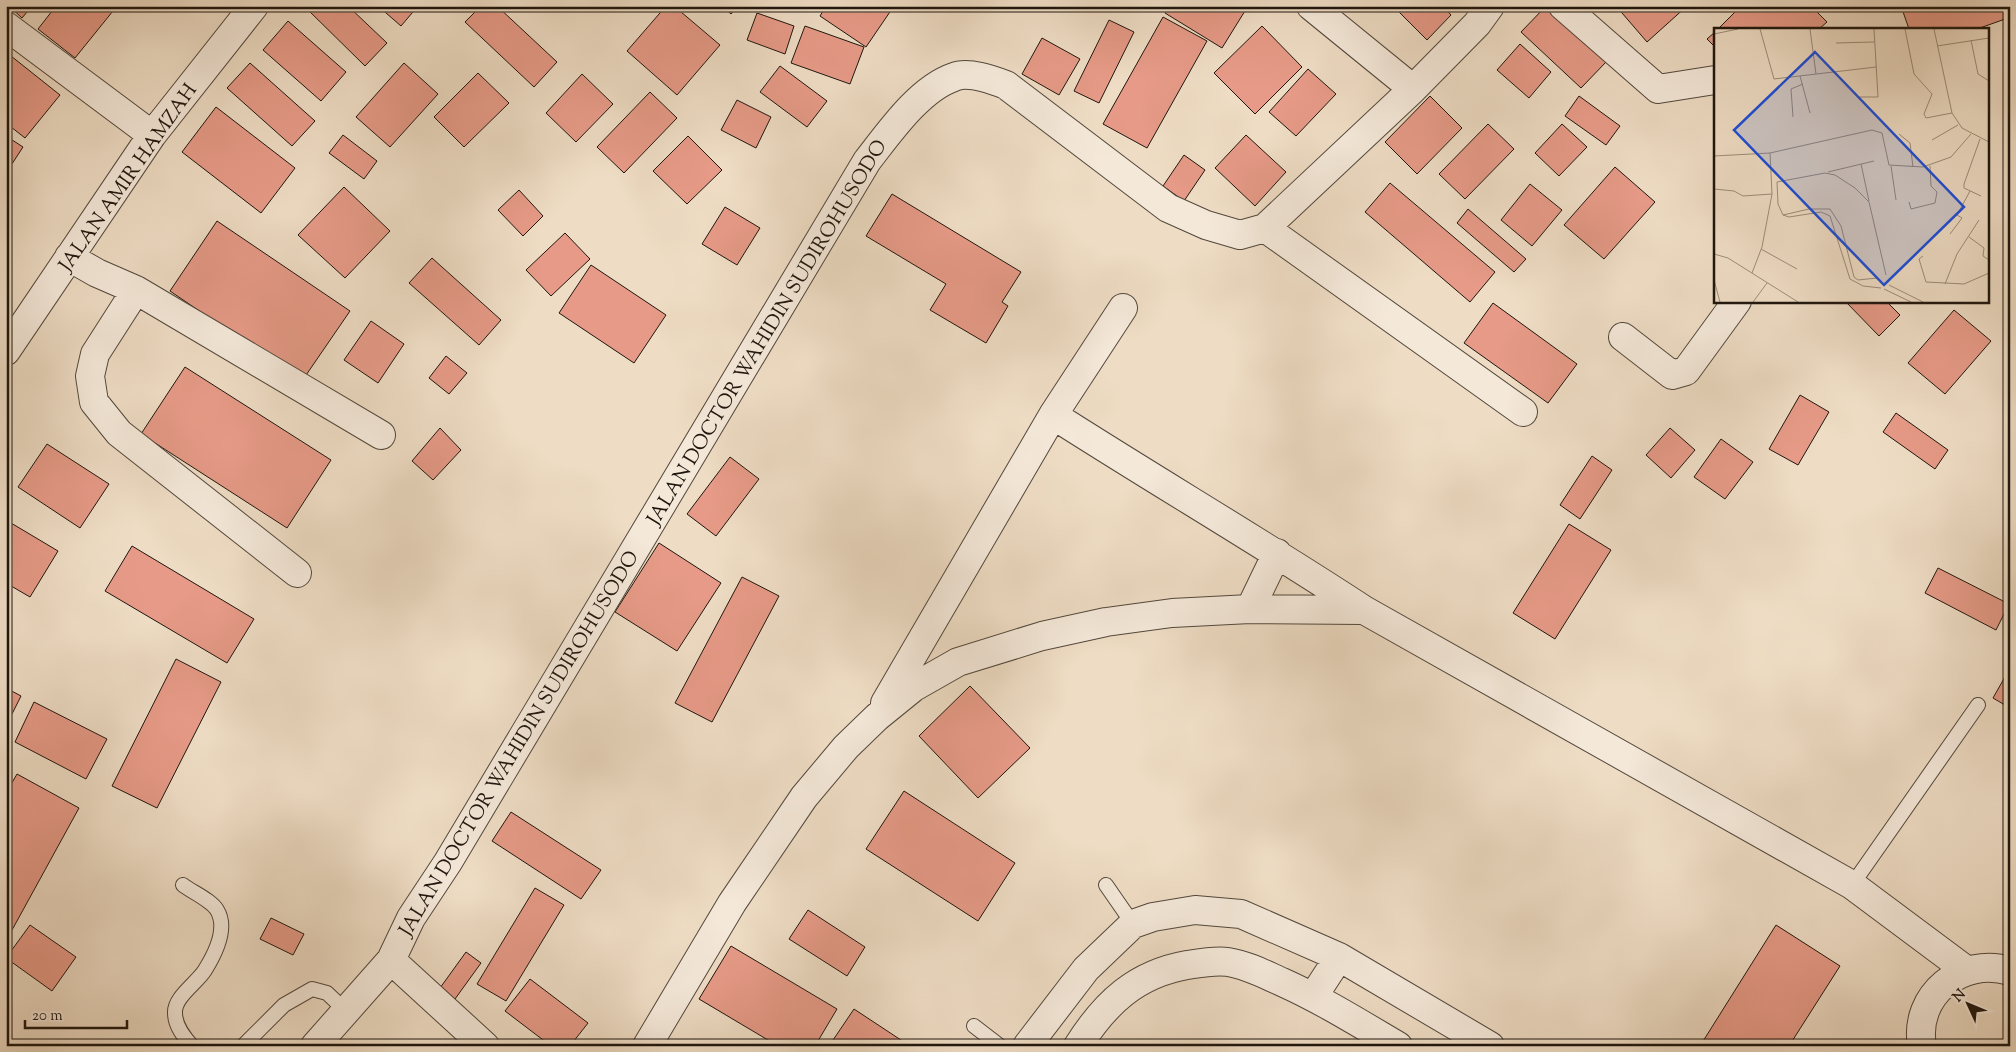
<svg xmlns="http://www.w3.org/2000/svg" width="2016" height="1052" font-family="'Sorts Mill Goudy',serif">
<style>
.building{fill:#e69a87;stroke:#1f160e}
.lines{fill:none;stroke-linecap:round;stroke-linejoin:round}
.service-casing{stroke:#53483c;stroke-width:16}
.minor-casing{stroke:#53483c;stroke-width:30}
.service{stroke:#f4e8d9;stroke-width:14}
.minor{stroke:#f4e8d9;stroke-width:28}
.labels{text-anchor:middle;stroke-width:4;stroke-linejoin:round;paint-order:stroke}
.street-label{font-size:20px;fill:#1f160e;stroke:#f4e8d9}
.inset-road{fill:none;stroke:#9b8d7b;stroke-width:1}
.view{fill:#1d4ed8;fill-opacity:0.15;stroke:#1d4ed8;stroke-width:2.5}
.inset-edge{fill:none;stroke:#1f160e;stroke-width:2.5}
</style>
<rect width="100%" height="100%" fill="#eedcc4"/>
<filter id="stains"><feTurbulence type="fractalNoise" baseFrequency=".004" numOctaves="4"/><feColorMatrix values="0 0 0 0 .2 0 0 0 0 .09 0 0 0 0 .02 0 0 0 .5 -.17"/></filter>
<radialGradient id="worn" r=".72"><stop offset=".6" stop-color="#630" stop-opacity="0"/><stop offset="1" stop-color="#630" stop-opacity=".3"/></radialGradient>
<path class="building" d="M9,6H32L22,18Z
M56,6H117L75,58L38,29Z
M304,6H348L387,43L365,66Z
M378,6H418L401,26Z
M481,6H497L557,62L534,87L465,22Z
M666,6H674L720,45L677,95L627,51Z
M722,6H738L731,14Z
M826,6H894L866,47L820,16Z
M1169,6H1248L1222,48L1165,13Z
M1393,6H1443L1451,15L1427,40Z
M1546,6H1549L1607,61L1581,88L1521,32Z
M1616,6H1687L1647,42Z
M1741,6H1811L1827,22L1819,29H1718Z
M1901,6H2004L2008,18L1977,29H1909Z
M757,13L794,26L785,54L747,40Z
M1163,17L1207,41L1147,148L1103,124Z
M1109,20L1134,32L1099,103L1074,91Z
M288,21L346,72L321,101L263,50Z
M805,26L864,47L850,84L791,63Z
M1262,26L1302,67L1255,114L1214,73Z
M1715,32V47L1707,39Z
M1042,38L1080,59L1059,95L1022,74Z
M1520,44L1551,72L1529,98L1497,70Z
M6,52L60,95L25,138L6,123Z
M250,63L315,121L292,146L227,88Z
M404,63L438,94L390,147L356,117Z
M780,66L827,101L807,127L760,92Z
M1308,69L1336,94L1296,136L1269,112Z
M478,73L509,103L464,147L434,117Z
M582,74L613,104L576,142L546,113Z
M650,92L677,118L624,173L597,147Z
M1430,96L1462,128L1417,174L1385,142Z
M1579,96L1620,126L1606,145L1565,116Z
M737,100L771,117L756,148L721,130Z
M216,107L295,168L261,213L182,152Z
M1488,124L1514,149L1465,199L1439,174Z
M1562,124L1587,147L1559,176L1535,153Z
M343,135L377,161L364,179L329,153Z
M1246,135L1286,172L1255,206L1215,168Z
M6,136L23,147L8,170L6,169Z
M688,136L722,170L687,204L653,171Z
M1184,155L1205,170L1184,201L1163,186Z
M1615,167L1655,202L1604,259L1564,225Z
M1390,183L1495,272L1470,302L1365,212Z
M1530,184L1562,210L1532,246L1501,220Z
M344,187L390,231L345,278L298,235Z
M519,190L543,216L523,236L498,210Z
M892,194L1021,272L1002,302L1008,306L986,343L930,310L946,284L866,236Z
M725,207L760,228L737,265L702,244Z
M1468,209L1526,259L1514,272L1457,223Z
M217,221L350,311L302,381L170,291Z
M565,233L590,259L551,296L526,270Z
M432,258L501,320L479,345L409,283Z
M591,265L666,315L634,363L559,313Z
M1845,301H1886L1900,315L1879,336Z
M1493,303L1577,364L1548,403L1464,343Z
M1954,310L1991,341L1945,394L1908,363Z
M371,321L404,344L378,383L344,360Z
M446,356L467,373L449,394L429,378Z
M185,367L331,460L287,528L141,434Z
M1800,395L1829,412L1798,465L1769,449Z
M1896,413L1948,450L1935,469L1883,432Z
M440,428L461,450L433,480L412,461Z
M1670,428L1695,450L1671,478L1646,455Z
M1721,439L1753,462L1725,499L1694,477Z
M47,444L109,484L80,528L18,487Z
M1592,456L1612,470L1580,519L1560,505Z
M730,457L759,479L716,536L687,514Z
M6,520L58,551L30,597L6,583Z
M1569,524L1611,550L1555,639L1513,613Z
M659,543L721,583L677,651L615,612Z
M132,546L254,619L227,663L105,591Z
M1938,568L2009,604L1996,630L1925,593Z
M742,577L779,596L712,722L675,703Z
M176,659L221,682L157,808L112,786Z
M2010,668V708L1993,698Z
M970,686L1030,748L978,798L919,736Z
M6,688L21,696L6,726Z
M34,702L107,739L86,779L15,742Z
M17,774L79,808L6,941V793Z
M904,791L1015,863L978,921L866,849Z
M511,812L601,870L581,899L492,841Z
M535,888L564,905L506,1001L477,984Z
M808,910L865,947L847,976L789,939Z
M271,918L304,934L293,955L260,939Z
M30,925L76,957L52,991L6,958Z
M1776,925L1840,966L1789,1046H1700Z
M731,946L837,1009L815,1046H778L699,999Z
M466,952L481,963L455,999L440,988Z
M530,979L588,1023L570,1046H551L505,1011Z
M854,1009L910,1046H829Z"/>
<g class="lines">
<g class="service-casing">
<path id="service" d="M183,885C192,892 211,900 217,910C228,928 215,954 205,970C197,983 174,997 175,1013C175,1026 184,1037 192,1046
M1106,885L1133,924
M1852,885L1978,705
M974,1026L1000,1046
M243,1046L284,1005L312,989L327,993L347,1012"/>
</g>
<g class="minor-casing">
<path id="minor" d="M1311,6L1413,89
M1563,6L1658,89L1715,80
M6,26L152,135
M1265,228L1523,412
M69,257L97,273L136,290L381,435
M136,290L95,354L90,376L94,402L119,433L297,573
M1623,337L1672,375L1686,371L1737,301
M6,351L152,135L254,6
M1053,415C1156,481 1262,543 1364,610
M1250,609L1277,553
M885,703L1053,415L1123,308
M391,960L485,1046
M1313,997L1339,957
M315,1046L391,960L411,918L448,862L867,161C889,133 919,89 954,77C968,71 993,80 1006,85L1168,208L1206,225L1240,235L1265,228L1413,89L1477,24L1490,6
M647,1046L732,903L804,797L846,747L877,717L914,687L958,662L1042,636L1106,622L1172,613L1250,609L1364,610L1852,885L1966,970
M1027,1046L1086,969L1133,924L1153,917L1195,910L1241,914L1339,957L1490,1046
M1078,1046C1105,1003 1136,974 1187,965C1200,963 1215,960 1228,962C1247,965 1264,974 1282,982C1322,1000 1359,1023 1398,1046
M1922,1046C1913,995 1962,956 2010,971"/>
</g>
<use href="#service" class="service"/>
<use href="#minor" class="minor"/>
</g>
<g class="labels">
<g class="street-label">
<text transform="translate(127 177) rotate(-55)" y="7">JALAN AMIR HAMZAH</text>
<text transform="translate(766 332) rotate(-59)" y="7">JALAN DOCTOR WAHIDIN SUDIROHUSODO</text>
<text transform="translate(518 743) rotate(-59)" y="7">JALAN DOCTOR WAHIDIN SUDIROHUSODO</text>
</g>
</g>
<g transform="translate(1714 28)">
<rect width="275" height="275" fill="#eedcc4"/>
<path class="inset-road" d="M46,1L60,51L162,39M96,1L102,46M191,1L200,46L218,66L210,86L212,90L238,85M220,1L238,85L248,100L275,114M0,6L24,1M257,12L264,46L275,53M122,15L160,14M223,18L275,10M86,48L96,85M144,69H164L160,1M79,89L77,61L89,56M185,106L196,115L199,139M266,111L250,156V160L267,168M218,112L244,97M0,128L56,125L158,102L168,105L175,137L209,139L237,129L257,106M147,136L155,173M177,138L182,172M114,144L160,133M0,161L20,163L29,168L58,166M195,174L197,181L221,175L223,164L217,158L216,138M69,187L95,181H116L127,198L140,249L144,252L163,250M236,206L248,190L243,187L256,163M255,209L270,220L269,228L275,232M47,221L83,241M0,226L14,230L84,274M209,228L205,231L212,254L250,256L275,245M38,245L48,219L58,166L56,125M0,252L6,274M231,256L243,226L265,192M175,257L209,274M167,260L149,258L136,251L116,188L107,184L75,189L69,187L64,176L63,154L111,145L121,147L141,160L155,174L172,247M170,261L197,274M39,274L53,255"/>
<path class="view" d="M101,24L250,179L170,257L20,102Z"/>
<rect width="275" height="275" class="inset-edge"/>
</g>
<rect width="2016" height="1052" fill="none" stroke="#eedcc4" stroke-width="25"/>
<rect x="8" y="8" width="2001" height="1037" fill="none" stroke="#1f160e" stroke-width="2.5"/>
<rect x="12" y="12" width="1991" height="1027" fill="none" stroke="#1f160e"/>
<g transform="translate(1968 1004) rotate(314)" stroke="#f4e8d9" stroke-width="4" paint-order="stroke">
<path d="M0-4L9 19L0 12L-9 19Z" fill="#1f160e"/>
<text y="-8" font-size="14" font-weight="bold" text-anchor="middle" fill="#1f160e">N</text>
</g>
<path d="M25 1020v8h102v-8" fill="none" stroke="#1f160e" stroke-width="2.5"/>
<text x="32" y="1020" font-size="15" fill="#1f160e" stroke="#f4e8d9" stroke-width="4" paint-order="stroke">20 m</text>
<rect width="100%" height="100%" filter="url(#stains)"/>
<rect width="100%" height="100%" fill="url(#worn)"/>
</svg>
